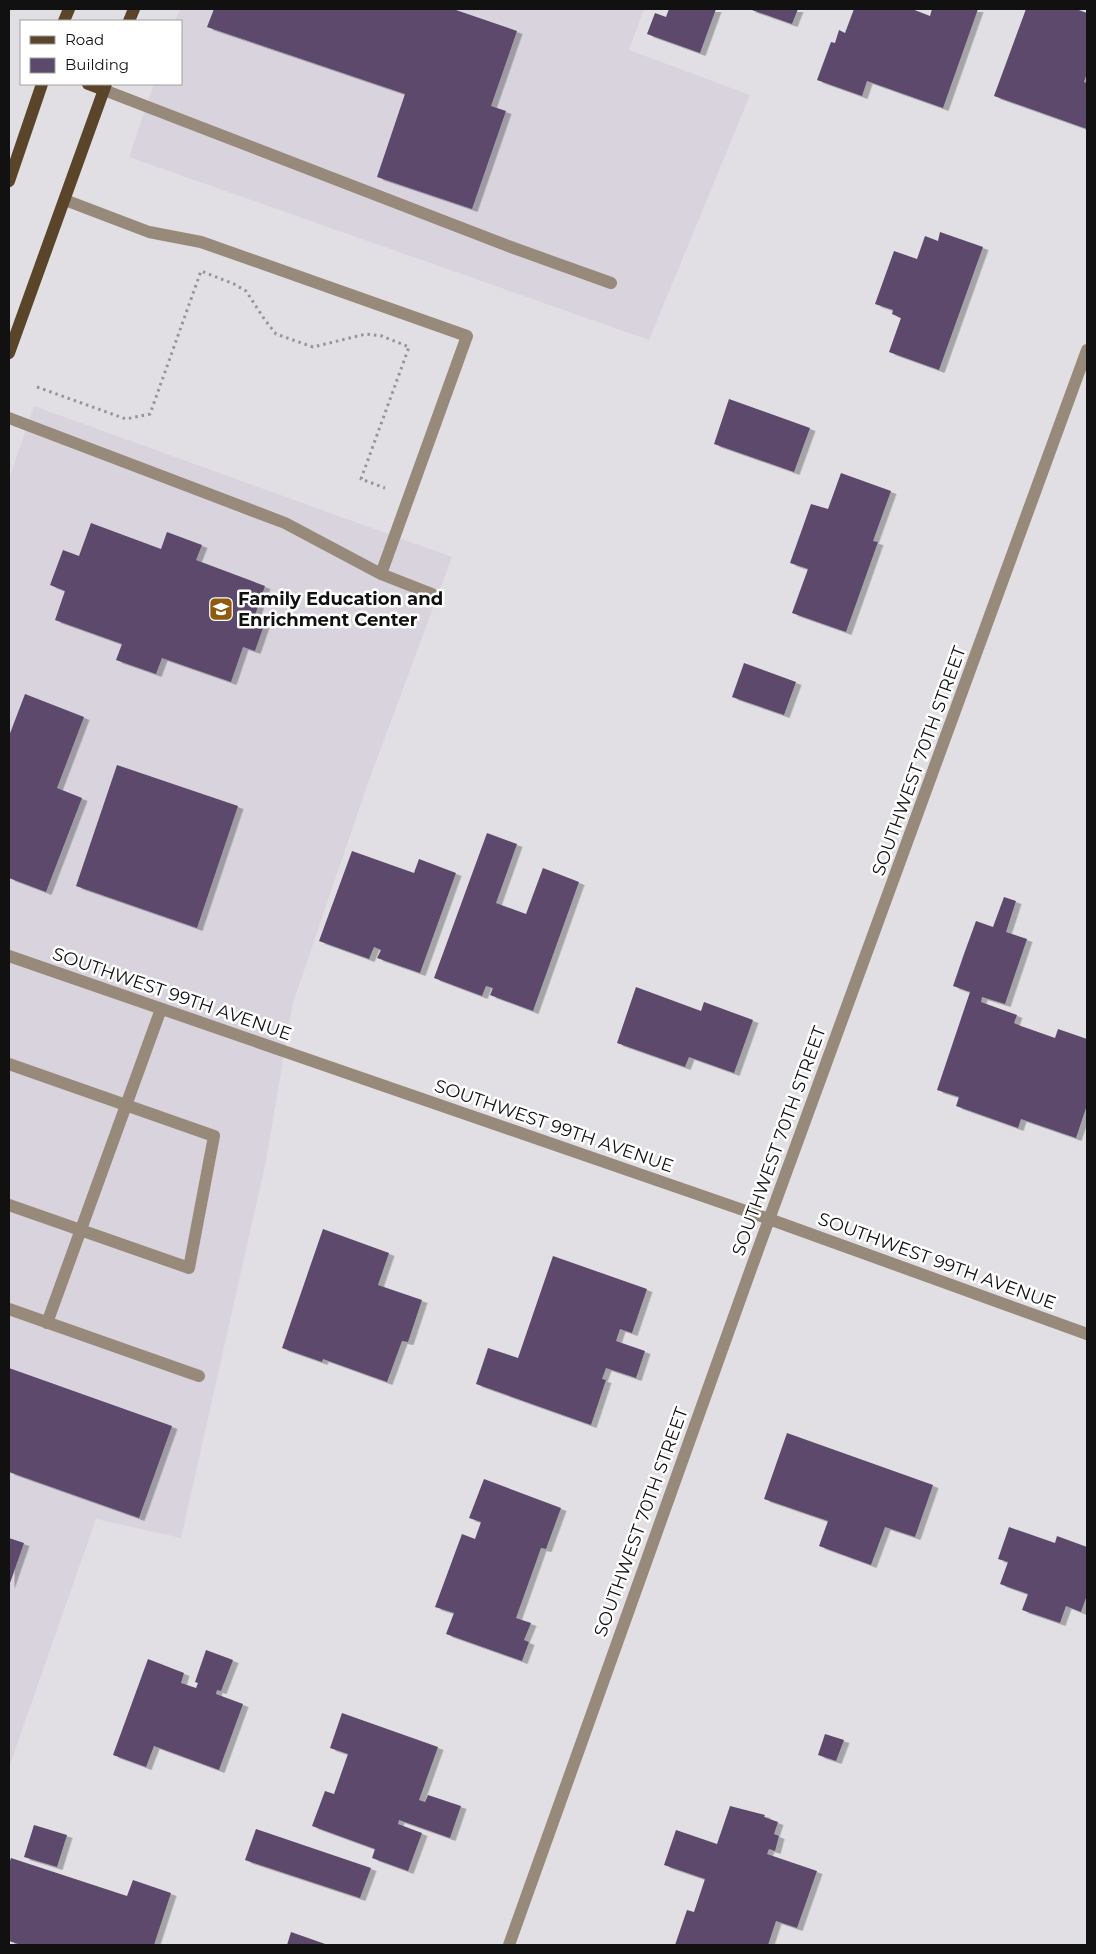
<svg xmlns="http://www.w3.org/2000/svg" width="1096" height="1954" font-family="Montserrat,sans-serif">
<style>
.built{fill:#d9d3de}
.building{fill:#5b4a6c;filter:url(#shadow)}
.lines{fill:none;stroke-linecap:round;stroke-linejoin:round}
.path{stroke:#969497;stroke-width:3;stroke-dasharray:2.5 4;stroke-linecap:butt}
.minor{stroke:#988a7b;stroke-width:12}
.major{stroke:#5b452a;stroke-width:12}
.labels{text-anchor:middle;stroke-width:5;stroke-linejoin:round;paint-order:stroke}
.poi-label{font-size:18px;font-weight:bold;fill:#121112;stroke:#fff;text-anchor:start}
.street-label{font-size:18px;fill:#121112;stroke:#fff}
</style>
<defs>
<filter id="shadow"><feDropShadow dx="5.5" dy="3" stdDeviation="0" flood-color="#0004"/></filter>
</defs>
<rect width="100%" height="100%" fill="#e1dfe3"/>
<path class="built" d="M180,9H644L629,50L750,95L649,340L129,157L154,84H181V21H175Z
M34,406L452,557L369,780L292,1006L266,1161L181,1538L96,1519L9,1767V479Z"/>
<path class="building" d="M214,9H453L517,31L491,106L506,111L472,209L377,177L405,94L207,27Z
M669,9H716L700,53L647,34L655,13L666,17Z
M749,9H798L792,24Z
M854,9H912L930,16L932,9H978L943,108L867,81L862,96L817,80L831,42L835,43L839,30L845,33Z
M1026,9H1076L1087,13V73L1084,82L1087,83V129L994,96Z
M940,232L983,247L939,370L889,352L901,318L892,314L893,310L875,304L894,251L917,259L925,236L938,241Z
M729,399L810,428L794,472L714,444Z
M841,473L891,491L873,541L878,542L846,632L792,613L808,569L790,563L811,504L828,509Z
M91,523L161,549L167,532L202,545L196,560L265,586L253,621L264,625L255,651L243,647L231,682L162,658L156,674L116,660L122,644L55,620L65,591L50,585L63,550L79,556Z
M744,663L796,682L784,715L732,697Z
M25,694L84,717L57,788L82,798L46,892L9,878V736Z
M117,765L238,806L197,928L76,886Z
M487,833L517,844L496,903L526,914L543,868L579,882L533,1011L490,995L493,988L486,986L482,996L434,978Z
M352,851L414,873L419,859L456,873L420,973L377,958L381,950L374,947L369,959L319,941Z
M1004,897L1016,901L1006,932L1027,939L1005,1004L982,997L981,1002L1017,1015L1014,1023L1021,1026L1055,1038L1058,1029L1087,1039V1105L1076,1138L1021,1119L1018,1128L956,1106L959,1097L937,1090L970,992L953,986L964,954L976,921L993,927Z
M636,987L701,1011L704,1002L753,1020L734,1073L689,1057L685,1067L617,1043Z
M323,1229L389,1253L378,1285L422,1300L408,1342L402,1341L387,1382L323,1359L322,1362L282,1348Z
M553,1256L647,1289L632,1333L620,1329L616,1341L645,1351L636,1378L606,1368L602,1379L606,1380L591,1425L476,1384L488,1348L518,1358Z
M9,1368L172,1426L139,1518L9,1472Z
M787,1433L933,1485L915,1537L885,1527L871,1565L819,1546L828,1521L764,1499Z
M484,1479L561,1508L546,1549L541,1548L516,1618L531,1623L524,1640L529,1642L522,1661L446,1634L454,1613L435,1607L462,1534L475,1539L481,1522L469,1518Z
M1009,1527L1055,1543L1057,1536L1087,1547V1595L1081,1612L1066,1606L1060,1623L1022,1610L1028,1594L1000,1584L1008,1562L998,1559Z
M9,1538L24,1543L9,1586Z
M206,1650L233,1660L221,1691L217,1690L216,1694L243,1704L219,1770L154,1746L146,1767L113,1755L148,1659L184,1673L181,1683L196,1688L198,1683L195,1682Z
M342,1713L438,1747L419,1800L425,1802L428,1795L461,1806L450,1838L399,1820L398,1824L422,1833L408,1871L372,1858L375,1849L312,1826L325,1791L334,1794L348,1754L330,1748Z
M825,1734L844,1740L836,1761L818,1755Z
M730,1806L765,1815L764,1817L778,1822L774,1834L779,1836L775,1851L769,1849L767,1854L817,1871L797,1928L776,1921L768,1945H675L687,1910L694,1912L705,1879L664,1865L676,1830L717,1844Z
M34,1825L67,1835L57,1867L24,1857Z
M256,1829L371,1868L360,1898L245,1860Z
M11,1858L127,1896L133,1880L171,1893L154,1945H21L9,1941V1864Z
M291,1932L328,1945H287Z"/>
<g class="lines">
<path class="path" d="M37,387L126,419L150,414L201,271L234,284L246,291L265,320L276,334L313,347L366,334L382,336L409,347L361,479L385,488"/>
<path class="minor" d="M104,90L508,246L611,283
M65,200L149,232L201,242L467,336L381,574
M9,418L285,523L381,574L432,594
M9,956L769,1219L1087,1334
M9,1064L214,1136L189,1268L9,1205
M9,1309L199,1376
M47,1323L161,1009
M509,1945L752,1266L1087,350"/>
<path class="major" d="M64,21L69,9
M129,21L134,9
M88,84L104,90
M9,181L42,84
M9,353L106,84"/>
</g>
<defs>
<g id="school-square" transform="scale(1.25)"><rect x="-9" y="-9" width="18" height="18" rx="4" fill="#8f5b0c" stroke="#fff"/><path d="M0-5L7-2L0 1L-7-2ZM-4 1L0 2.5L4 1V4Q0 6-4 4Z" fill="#fff"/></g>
</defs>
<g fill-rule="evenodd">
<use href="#school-square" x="221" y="609"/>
</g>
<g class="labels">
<g class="poi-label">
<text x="238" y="605">Family Education and<tspan x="238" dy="21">Enrichment Center</tspan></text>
</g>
<g class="street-label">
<text transform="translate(919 761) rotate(-70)" y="6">SOUTHWEST 70TH STREET</text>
<text transform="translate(172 994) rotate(19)" y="6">SOUTHWEST 99TH AVENUE</text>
<text transform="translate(554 1126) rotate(19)" y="6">SOUTHWEST 99TH AVENUE</text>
<text transform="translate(779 1141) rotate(-70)" y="6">SOUTHWEST 70TH STREET</text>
<text transform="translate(937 1261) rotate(20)" y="6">SOUTHWEST 99TH AVENUE</text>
<text transform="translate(641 1522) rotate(-70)" y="6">SOUTHWEST 70TH STREET</text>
</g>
</g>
<rect width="1096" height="1954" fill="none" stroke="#121112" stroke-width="20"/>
<rect x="20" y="20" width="162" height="65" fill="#ffffff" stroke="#a0a0a0"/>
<rect x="30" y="36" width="25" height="8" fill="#5b452a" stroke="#a0a0a0"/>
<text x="65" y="45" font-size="15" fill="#121112">Road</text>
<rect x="30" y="58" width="25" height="15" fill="#5b4a6c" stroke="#a0a0a0"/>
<text x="65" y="70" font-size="15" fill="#121112">Building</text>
</svg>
